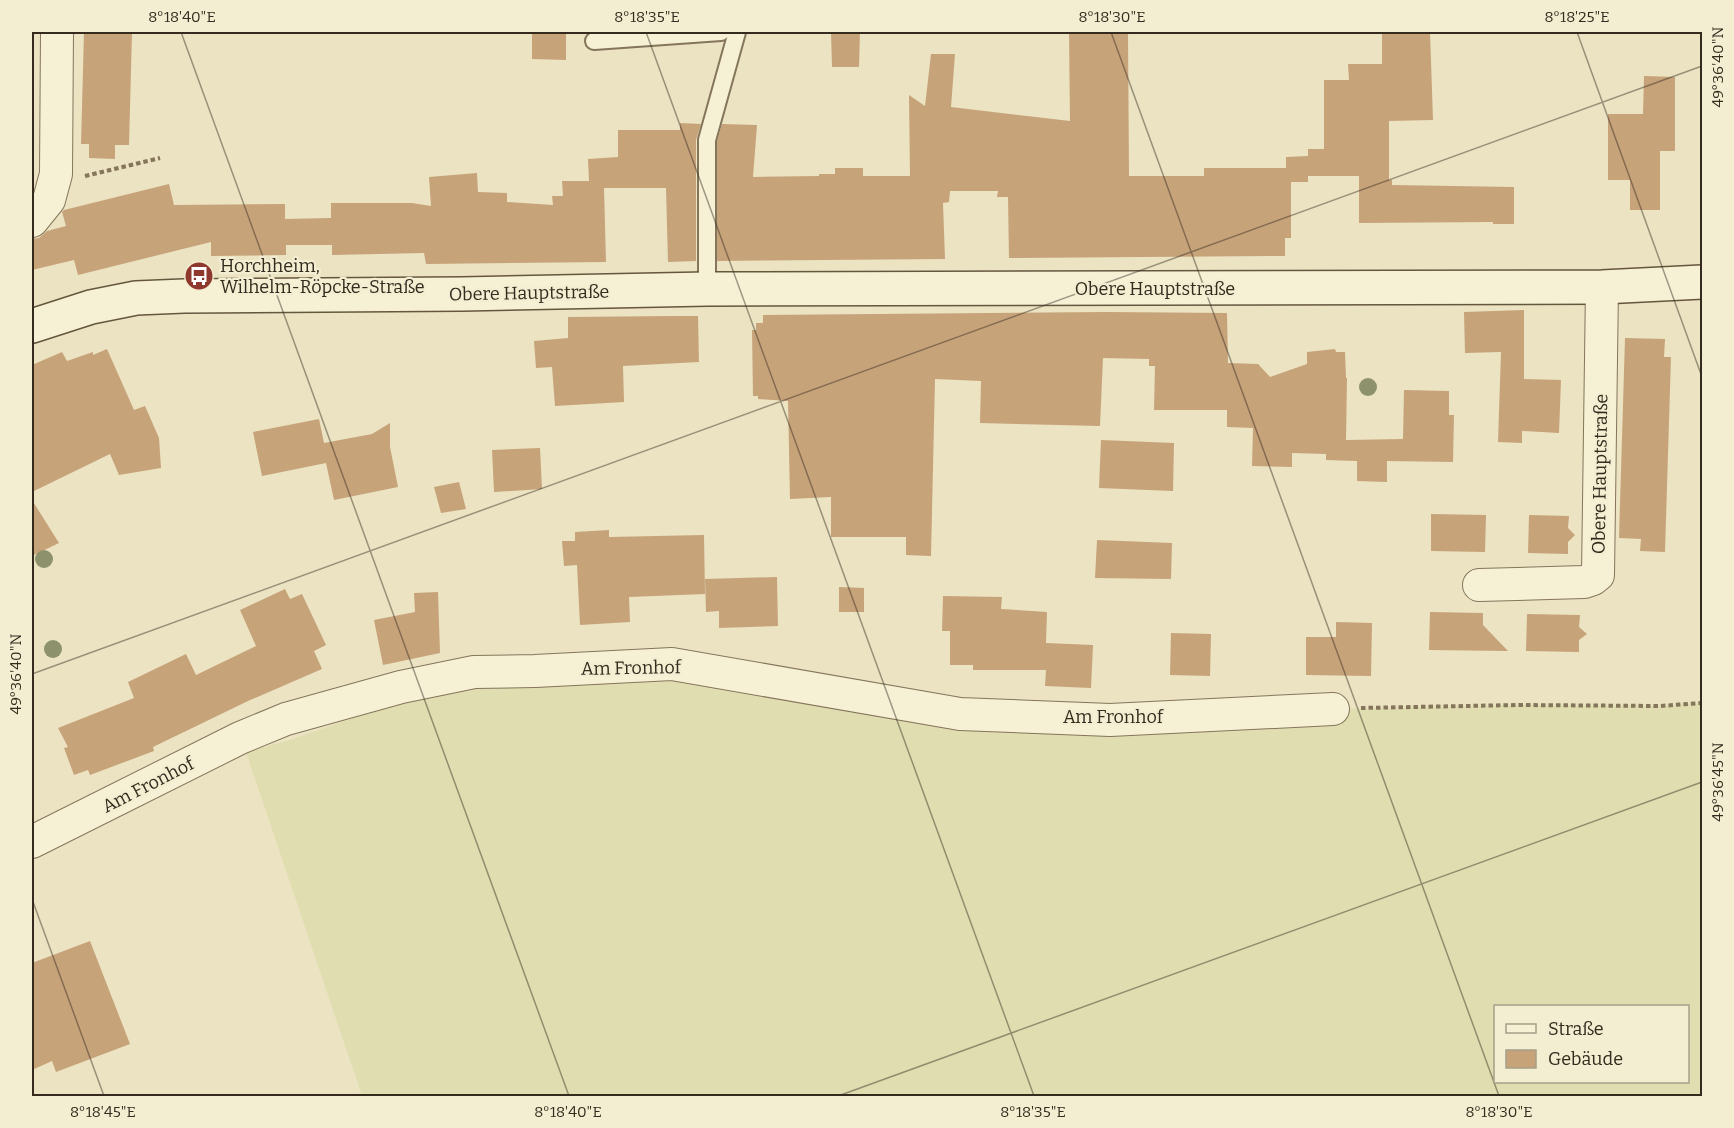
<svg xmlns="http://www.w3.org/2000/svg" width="1734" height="1128" font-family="Bitter,serif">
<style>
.farmland{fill:#e0deb0;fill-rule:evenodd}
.building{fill:#c7a37a}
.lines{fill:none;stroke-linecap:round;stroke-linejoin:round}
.service-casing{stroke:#84755b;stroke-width:20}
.minor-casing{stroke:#84755b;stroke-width:34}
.secondary-casing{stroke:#65563e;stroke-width:36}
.path{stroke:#84755b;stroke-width:4;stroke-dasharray:4.5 3;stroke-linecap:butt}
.service{stroke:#f6f0d5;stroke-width:16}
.minor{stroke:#f6f0d5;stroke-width:32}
.secondary{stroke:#f6f0d5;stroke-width:33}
.tree{fill:#8d926c}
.ticks{fill:none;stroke:#342b1e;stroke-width:1.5;stroke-opacity:0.45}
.labels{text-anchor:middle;stroke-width:4.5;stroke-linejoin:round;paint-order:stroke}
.poi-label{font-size:18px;fill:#342b1e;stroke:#f3edd1;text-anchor:start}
.street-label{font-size:18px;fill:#342b1e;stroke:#f3edd1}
.neatline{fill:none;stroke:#342b1e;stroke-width:2}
.ticks-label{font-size:15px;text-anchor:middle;fill:#342b1e}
</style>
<rect width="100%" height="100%" fill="#ebe3c2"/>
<path class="farmland" d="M672,664L818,690L889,719L1103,733L1333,709L1518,705L1660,706L1702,703V1096H362L246,752L290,740L396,703L465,682ZM1496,1006H1688V1082H1496Z"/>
<path class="building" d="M84,32H132L129,145H115V159L89,158V144H81Z
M831,32H860L859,67H832Z
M1069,32H1128L1129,176H1204V168H1286V157L1308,156V149H1324V80H1349L1348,64H1382V32H1430L1433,120L1389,121V180H1392V185L1514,187V224H1493V222L1359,223V176H1308V182H1291V238H1285V256L1009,258L1008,197H997L998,191H950L949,202L943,203L945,259L717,261V141L722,124L757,125L753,177L819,176V174H835V168H863V176H910L909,95L925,106L931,54H955L951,107L1070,121Z
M532,33H566V60L532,59Z
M1644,76L1675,77V151H1660V210H1630V180H1608V114H1643Z
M680,123L701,124L696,140V261L668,262L666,188H604L606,262L426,264L424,253L332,255V245H286V255L211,256V242L78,275L74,260L32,270V239L39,238L47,231L66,226L62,212L64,210L169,184L174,205L285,204V219L331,218V203H412L431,206L429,177L477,173L478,192L507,193V202L553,205L552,196H563L562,181H589L588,159L618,157V130H680Z
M1524,310V379L1561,380L1559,433L1522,431V443L1498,442L1501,352L1465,353L1464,312Z
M1107,312L1227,313L1228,363L1258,364L1270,377L1307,364V352L1335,349L1336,352H1345L1346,378H1347L1346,440L1403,439L1404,390L1449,391V415H1454L1453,462L1387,461V482L1357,481V461L1326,460V454L1292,453V467L1252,466L1253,428L1227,427V410H1154L1155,366H1149V359L1103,358L1100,426L980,423L981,381L935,379L931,556L906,555V537H831V497L790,499L788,401L758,399V396H753L752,330H756V323H763V315Z
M674,316H698L699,362L623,366L624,402L555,406L552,367L536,368L534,341L568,338V317Z
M1625,338L1665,339L1664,357H1671L1665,552L1640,551L1641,539L1619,538Z
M107,349L134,410L145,406L159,438L161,468L119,475L110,454L32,492V365L62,352L67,361L93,352V355Z
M319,419L324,443L372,434L390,423V447L398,487L334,500L326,463L262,476L253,432Z
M1101,440L1174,443L1173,491L1099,488Z
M540,448L542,489L494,492L492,450Z
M459,482L466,509L441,513L434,487Z
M32,500L59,543L32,556Z
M1431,514L1486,515L1485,552L1431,551Z
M1529,515L1569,516L1568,528L1575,535L1568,542V554L1528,553Z
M609,530V537L704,535L705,594L629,597L630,622L580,625L577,565L564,566L562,541H575V532Z
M1097,540L1172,543L1171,579L1095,578Z
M777,577L778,626L719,628V611L706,612L705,579Z
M839,587L864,588V612H839Z
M285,589L290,599L302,594L326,645L314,651L322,669L248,701L153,747L154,751L90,775L88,770L74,775L64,748L68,747L58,728L134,698L128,682L186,654L196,675L256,646L240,610Z
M438,592L440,653L383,665L374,620L415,612L414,593Z
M943,596L1002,597L1001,609L1047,612L1046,643L1093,645L1091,688L1045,686L1046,670H973V665H950V631H942Z
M1430,612L1483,613V625L1508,651L1429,650Z
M1527,614L1580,615L1579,627L1587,634L1579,640V652L1526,651Z
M1336,622L1372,623L1371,676L1306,675V637H1336Z
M1171,633L1211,634L1210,676L1170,675Z
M90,941L130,1044L56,1072L52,1061L32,1070V963Z"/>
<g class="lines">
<g class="service-casing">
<path id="service" d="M594,41L721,32
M707,289V140L737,32"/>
</g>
<g class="minor-casing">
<path id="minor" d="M32,221L49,200L56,174L57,32
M1479,585L1584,582L1593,579L1598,575L1602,287
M32,842L240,738L286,719L401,687L474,672L535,671L672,664L960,714L1110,720L1333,709"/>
</g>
<g class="secondary-casing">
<path id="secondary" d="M32,326L91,307L136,298L184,296L462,294L707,289L1602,287L1702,282"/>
</g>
<path class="path" d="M85,176L160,158
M1361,708L1518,705L1660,706L1702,703"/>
<use href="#service" class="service"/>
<use href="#minor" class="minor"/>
<use href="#secondary" class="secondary"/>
</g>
<g class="tree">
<circle cx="1368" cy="387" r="9"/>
<circle cx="44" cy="559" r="9"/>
<circle cx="53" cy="649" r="9"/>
</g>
<path class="ticks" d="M181,32L569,1096M646,32L1034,1096M1111,32L1499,1096M1577,32L1702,377M32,674L1702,66M32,899L104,1096M838,1096L1702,782"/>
<defs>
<g id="bus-disc" transform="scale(1.5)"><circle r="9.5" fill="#8f392e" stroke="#f3edd1"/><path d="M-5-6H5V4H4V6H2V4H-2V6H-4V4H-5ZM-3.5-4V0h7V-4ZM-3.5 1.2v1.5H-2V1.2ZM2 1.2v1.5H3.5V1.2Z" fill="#fff"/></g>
</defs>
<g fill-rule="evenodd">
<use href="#bus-disc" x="199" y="276"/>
</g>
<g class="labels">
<g class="poi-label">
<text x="220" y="272">Horchheim,<tspan x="220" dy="21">Wilhelm-Röpcke-Straße</tspan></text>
</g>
<g class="street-label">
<text x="1155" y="295">Obere Hauptstraße</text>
<text transform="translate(529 293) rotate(-1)" y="6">Obere Hauptstraße</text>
<text transform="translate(1600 474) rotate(-89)" y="6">Obere Hauptstraße</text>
<text transform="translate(631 668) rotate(-1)" y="6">Am Fronhof</text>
<text x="1113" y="723">Am Fronhof</text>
<text transform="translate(148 785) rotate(-27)" y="6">Am Fronhof</text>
</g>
</g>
<rect width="1734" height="1128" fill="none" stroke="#f3edd1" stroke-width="66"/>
<rect x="1494" y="1005" width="195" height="78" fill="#f3edd1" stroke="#a79f89" stroke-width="1.5"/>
<rect x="1506" y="1024" width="30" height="9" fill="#f6f0d5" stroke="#a79f89" stroke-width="1.5"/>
<text x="1548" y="1035" font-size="18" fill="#342b1e">Straße</text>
<rect x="1506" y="1050" width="30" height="18" fill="#c7a37a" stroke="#a79f89" stroke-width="1.5"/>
<text x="1548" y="1065" font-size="18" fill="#342b1e">Gebäude</text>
<rect x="33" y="33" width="1668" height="1062" class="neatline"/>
<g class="ticks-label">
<text x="182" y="22">8°18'40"E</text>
<text x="647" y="22">8°18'35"E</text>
<text x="1112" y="22">8°18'30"E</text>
<text x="1577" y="22">8°18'25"E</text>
<text transform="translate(1718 67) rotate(-90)" y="5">49°36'40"N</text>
<text transform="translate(16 674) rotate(-90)" y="5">49°36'40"N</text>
<text transform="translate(1718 782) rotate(-90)" y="5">49°36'45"N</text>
<text x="103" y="1117">8°18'45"E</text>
<text x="568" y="1117">8°18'40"E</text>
<text x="1033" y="1117">8°18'35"E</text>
<text x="1499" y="1117">8°18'30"E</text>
</g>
</svg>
